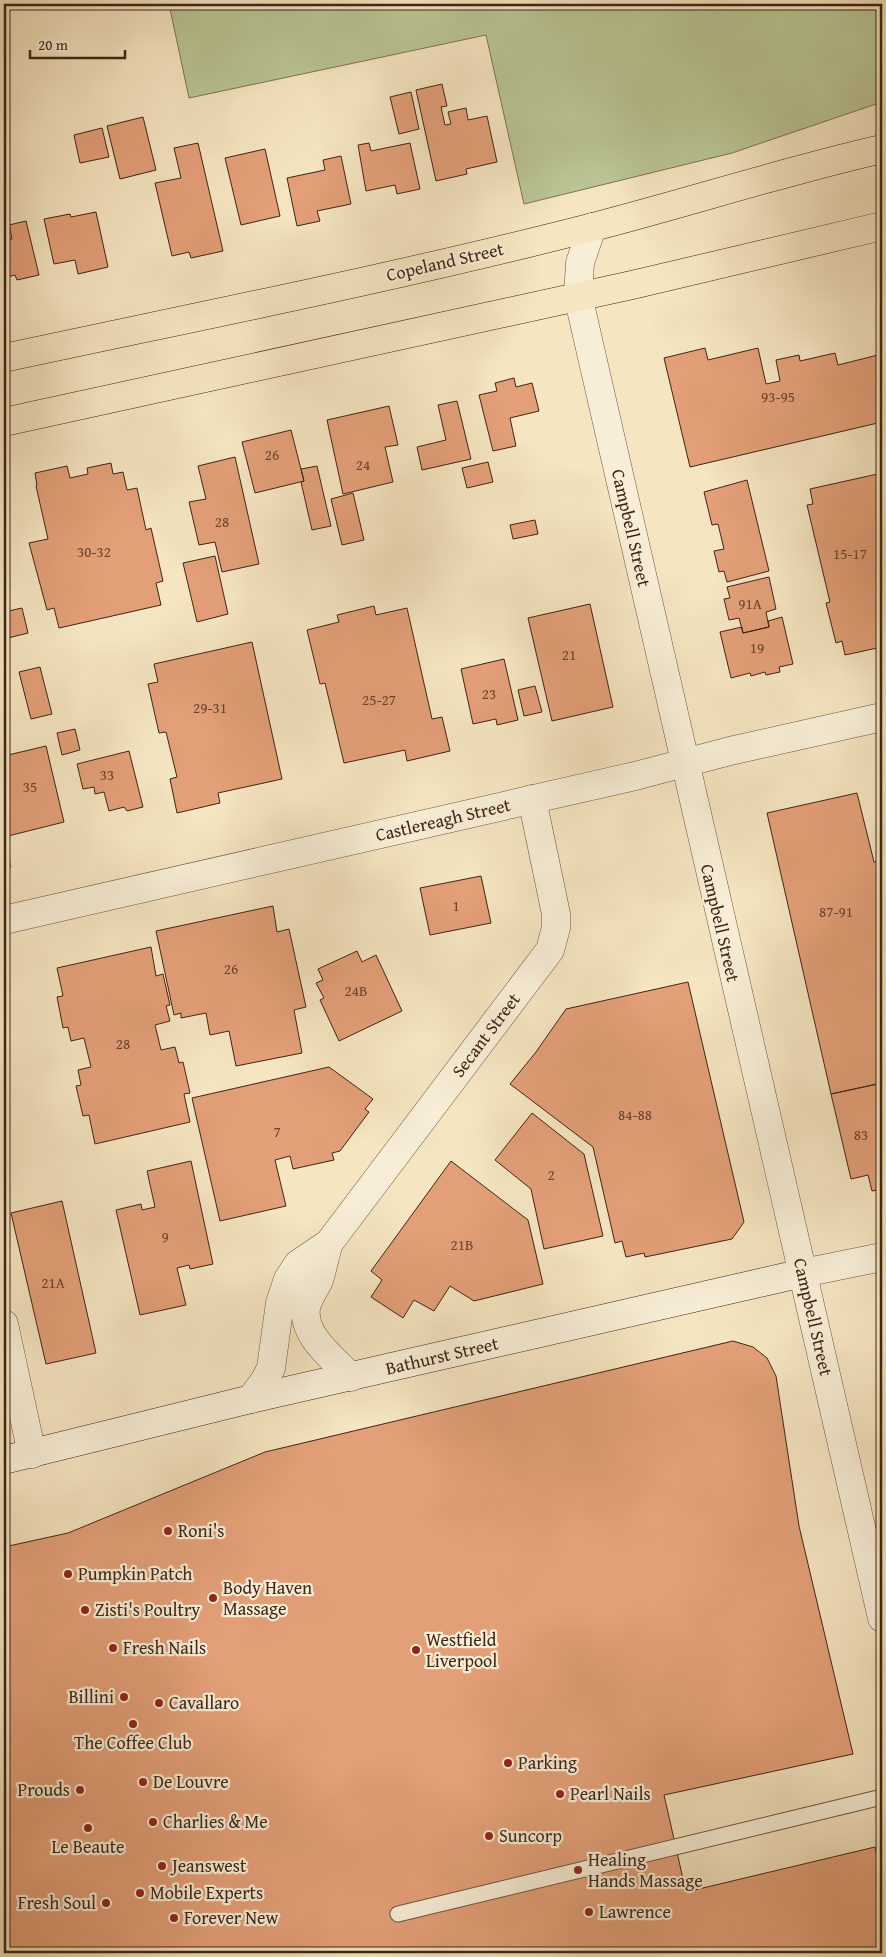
<svg xmlns="http://www.w3.org/2000/svg" width="886" height="1957" font-family="'Gentium Book Plus',serif">
<style>
.green{fill:#bac594;stroke:#7c7454}
.building{fill:#e39f78;stroke:#3f2415}
.lines{fill:none;stroke-linecap:round;stroke-linejoin:round}
.lane-casing{stroke:#6c5440;stroke-width:17}
.street-casing{stroke:#6c5440;stroke-width:29}
.secondary-casing{stroke:#3f2415;stroke-width:29}
.highway-casing{stroke:#3f2415;stroke-width:29}
.lane{stroke:#f8eed7;stroke-width:15}
.street{stroke:#f8eed7;stroke-width:28}
.secondary{stroke:#f8eed7;stroke-width:28}
.highway{stroke:#f5e5c1;stroke-width:28}
.poi-dot{fill:#8f2418;stroke:#f8eed7;stroke-width:2}
.labels{text-anchor:middle;stroke-width:4.5;stroke-linejoin:round;paint-order:stroke}
.number-label{font-size:15px;fill:#68432e}
.street-label{font-size:18px;fill:#3f2415;stroke:#f8eed7}
.poi-label{font-size:18px;fill:#3f2415;stroke:#f8eed7;text-anchor:start}
</style>
<rect width="100%" height="100%" fill="#f5e5c1"/>
<filter id="stains"><feTurbulence type="fractalNoise" baseFrequency=".004" numOctaves="4"/><feColorMatrix values="0 0 0 0 .2 0 0 0 0 .09 0 0 0 0 .02 0 0 0 .5 -.17"/></filter>
<radialGradient id="worn" r=".72"><stop offset=".6" stop-color="#630" stop-opacity="0"/><stop offset="1" stop-color="#630" stop-opacity=".3"/></radialGradient>
<path class="green" d="M169,4H882V102L732,153L524,204L486,35L189,98Z
M4,839L11,867L4,868Z"/>
<path class="building" d="M442,84L447,106L441,107L445,125L451,124L448,112L466,108L468,120L487,116L497,162L466,169L467,174L436,181L416,90Z
M411,92L419,129L399,134L390,97Z
M143,117L156,170L120,179L107,126Z
M102,128L109,157L80,163L74,135Z
M198,143L223,251L191,258L189,252L172,256L155,183L181,178L174,148Z
M369,143L371,151L410,143L420,189L397,194L395,185L366,191L358,145Z
M265,149L280,216L241,225L225,158Z
M341,156L351,204L317,211L320,221L297,226L287,178L325,170L323,160Z
M96,212L108,267L78,274L75,260L54,264L44,219L70,214L71,217Z
M26,221L39,275L17,280L15,275L4,278V240L12,239L9,225Z
M705,348L708,360L758,348L766,384L780,381L776,360L799,355L800,361L835,353L838,365L882,354V422L690,467L664,358Z
M514,378L516,387L532,383L539,411L510,418L516,446L493,451L479,395L497,391L495,383Z
M457,401L471,459L422,470L417,447L446,440L438,405Z
M389,406L398,445L385,447L393,482L343,494L327,420Z
M291,430L304,481L255,493L242,442Z
M235,457L259,564L222,572L215,542L199,545L189,502L206,499L198,466Z
M488,462L493,482L467,488L462,468Z
M111,463L113,474L123,472L127,490L137,488L146,530L151,528L163,581L156,583L161,605L59,628L54,608L47,610L29,543L48,539L36,486H37L35,473L67,466L70,478L88,474L87,468Z
M317,466L331,526L312,530L301,482L304,481L301,469Z
M882,473V647L845,655L842,641L836,643L826,603L830,602L807,505L813,504L810,489Z
M747,480L769,571L727,582L724,571L719,572L714,551L724,549L718,524L712,525L704,492Z
M353,493L364,540L342,545L331,499Z
M535,520L538,534L513,539L510,525Z
M215,556L228,614L197,622L183,563Z
M4,561L10,585L4,586Z
M769,577L776,609L766,612L769,627L743,633L739,618L729,620L724,599L730,598L727,587Z
M590,604L613,707L552,721L528,618Z
M374,606L376,615L407,608L432,719L442,717L450,751L407,761L405,750L344,763L325,683L320,684L307,630L339,622L337,615Z
M22,608L28,633L4,639V612Z
M782,617L793,664L779,667L780,672L766,675L765,672L751,676L750,673L731,678L720,632L742,627L743,633L769,627L768,621Z
M252,642L282,779L218,793L220,803L177,813L170,779L177,777L166,732L159,733L148,684L158,682L154,664Z
M504,659L518,720L497,725L496,719L473,724L461,669Z
M40,667L52,714L31,719L19,672Z
M535,686L542,712L524,716L518,690Z
M75,729L80,750L62,755L57,733Z
M46,746L64,822L8,836L4,817V756Z
M129,751L143,807L127,811L124,807L109,811L104,792L95,794L94,787L83,789L77,764Z
M857,793L874,862L880,861L882,871V1083L831,1094L767,813Z
M481,876L491,923L430,935L420,888Z
M273,906L277,932L289,929L306,1007L294,1010L302,1053L236,1066L229,1031L210,1035L206,1013L181,1018V1013L174,1015L156,931Z
M151,947L156,976L163,974L170,1005L166,1006L170,1021L155,1025L161,1050L175,1047L179,1063L183,1062L190,1093L184,1094L190,1122L95,1144L89,1115L83,1116L76,1086L81,1085L78,1070L91,1067L84,1038L71,1041L68,1027L63,1028L57,997L63,996L57,968Z
M357,951L362,962L376,955L402,1011L339,1041L320,1000L324,998L316,983L323,980L318,969Z
M688,982L744,1222L732,1239L645,1257L644,1253L626,1257L622,1241L615,1243L593,1147L510,1084L536,1052L566,1009Z
M329,1067L373,1099L365,1109L369,1112L340,1151L332,1153L334,1160L293,1169L290,1156L275,1160L286,1206L220,1221L192,1098Z
M882,1083V1189L872,1191L868,1175L851,1179L831,1094Z
M532,1113L584,1154L603,1236L544,1249L531,1189L495,1160Z
M191,1161L213,1264L190,1269L189,1265L177,1268L186,1305L140,1315L116,1210L141,1204L142,1210L155,1207L147,1171Z
M451,1161L528,1220L543,1284L474,1301L450,1286L434,1311L414,1300L403,1318L371,1297L382,1280L371,1271Z
M62,1201L96,1353L46,1364L11,1213Z
M733,1341L753,1347L767,1358L776,1376L799,1526L853,1754L664,1795L686,1892L875,1847L882,1878V1953H4V1547L68,1533L265,1452Z"/>
<g class="lines">
<g class="lane-casing">
<path id="lane" d="M398,1914L882,1797"/>
</g>
<g class="street-casing">
<path id="street" d="M592,227L580,263L578,296C676,737 781,1177 882,1618
M4,920L635,776L730,751L882,717
M329,1243C325,1255 323,1268 319,1280C315,1289 308,1298 306,1308C302,1336 334,1359 351,1377
M803,1273L882,1257
M4,1324L32,1454
M251,1399L265,1380L271,1368L280,1303L288,1279L298,1264L329,1243L550,950L556,928V914L532,799"/>
</g>
<g class="secondary-casing">
<path id="secondary" d="M4,1460L251,1399L803,1273"/>
</g>
<g class="highway-casing">
<path id="highway" d="M4,358C200,316 398,277 593,227C690,202 785,171 882,149
M4,422L632,285L882,226"/>
</g>
<use href="#lane" class="lane"/>
<use href="#street" class="street"/>
<use href="#secondary" class="secondary"/>
<use href="#highway" class="highway"/>
</g>
<g class="poi-dot">
<circle cx="168" cy="1531" r="5"/>
<circle cx="68" cy="1574" r="5"/>
<circle cx="213" cy="1598" r="5"/>
<circle cx="85" cy="1610" r="5"/>
<circle cx="113" cy="1648" r="5"/>
<circle cx="416" cy="1650" r="5"/>
<circle cx="124" cy="1697" r="5"/>
<circle cx="159" cy="1703" r="5"/>
<circle cx="133" cy="1724" r="5"/>
<circle cx="508" cy="1763" r="5"/>
<circle cx="143" cy="1782" r="5"/>
<circle cx="80" cy="1790" r="5"/>
<circle cx="560" cy="1794" r="5"/>
<circle cx="153" cy="1822" r="5"/>
<circle cx="88" cy="1828" r="5"/>
<circle cx="489" cy="1836" r="5"/>
<circle cx="162" cy="1866" r="5"/>
<circle cx="578" cy="1870" r="5"/>
<circle cx="140" cy="1893" r="5"/>
<circle cx="106" cy="1903" r="5"/>
<circle cx="589" cy="1912" r="5"/>
<circle cx="174" cy="1918" r="5"/>
</g>
<g class="labels">
<g class="number-label">
<text x="778" y="402">93-95</text>
<text x="272" y="460">26</text>
<text x="363" y="470">24</text>
<text x="222" y="527">28</text>
<text x="94" y="557">30-32</text>
<text x="850" y="559">15-17</text>
<text x="750" y="609">91A</text>
<text x="757" y="653">19</text>
<text x="569" y="660">21</text>
<text x="489" y="699">23</text>
<text x="379" y="705">25-27</text>
<text x="210" y="713">29-31</text>
<text x="107" y="780">33</text>
<text x="30" y="792">35</text>
<text x="456" y="911">1</text>
<text x="836" y="917">87-91</text>
<text x="231" y="974">26</text>
<text x="356" y="996">24B</text>
<text x="123" y="1049">28</text>
<text x="635" y="1120">84-88</text>
<text x="277" y="1137">7</text>
<text x="861" y="1140">83</text>
<text x="551" y="1180">2</text>
<text x="165" y="1242">9</text>
<text x="462" y="1250">21B</text>
<text x="53" y="1288">21A</text>
</g>
<g class="street-label">
<text transform="translate(445 262) rotate(-13)" y="6">Copeland Street</text>
<text transform="translate(631 528) rotate(77)" y="6">Campbell Street</text>
<text transform="translate(443 820) rotate(-13)" y="6">Castlereagh Street</text>
<text transform="translate(720 923) rotate(77)" y="6">Campbell Street</text>
<text transform="translate(486 1035) rotate(-53)" y="6">Secant Street</text>
<text transform="translate(813 1317) rotate(77)" y="6">Campbell Street</text>
<text transform="translate(442 1356) rotate(-13)" y="6">Bathurst Street</text>
</g>
<g class="poi-label">
<text x="178" y="1537">Roni's</text>
<text x="78" y="1580">Pumpkin Patch</text>
<text x="223" y="1594">Body Haven<tspan x="223" dy="21">Massage</tspan></text>
<text x="95" y="1616">Zisti's Poultry</text>
<text x="426" y="1646">Westfield<tspan x="426" dy="21">Liverpool</tspan></text>
<text x="123" y="1654">Fresh Nails</text>
<text x="114" y="1703" text-anchor="end">Billini</text>
<text x="169" y="1709">Cavallaro</text>
<text x="133" y="1749" text-anchor="middle">The Coffee Club</text>
<text x="518" y="1769">Parking</text>
<text x="153" y="1788">De Louvre</text>
<text x="70" y="1796" text-anchor="end">Prouds</text>
<text x="570" y="1800">Pearl Nails</text>
<text x="163" y="1828">Charlies &amp; Me</text>
<text x="499" y="1842">Suncorp</text>
<text x="88" y="1853" text-anchor="middle">Le Beaute</text>
<text x="588" y="1866">Healing<tspan x="588" dy="21">Hands Massage</tspan></text>
<text x="172" y="1872">Jeanswest</text>
<text x="150" y="1899">Mobile Experts</text>
<text x="96" y="1909" text-anchor="end">Fresh Soul</text>
<text x="599" y="1918">Lawrence</text>
<text x="184" y="1924">Forever New</text>
</g>
</g>
<rect width="886" height="1957" fill="none" stroke="#f5e5c1" stroke-width="20"/>
<rect x="5" y="5" width="876" height="1947" fill="none" stroke="#3f2415" stroke-width="2.5"/>
<rect x="10" y="10" width="866" height="1937" fill="none" stroke="#3f2415"/>
<path d="M30 50v8h95v-8" fill="none" stroke="#3f2415" stroke-width="2.5"/>
<text x="38" y="50" font-size="15" fill="#3f2415" stroke="#f8eed7" stroke-width="4" paint-order="stroke">20 m</text>
<rect width="100%" height="100%" filter="url(#stains)"/>
<rect width="100%" height="100%" fill="url(#worn)"/>
</svg>
